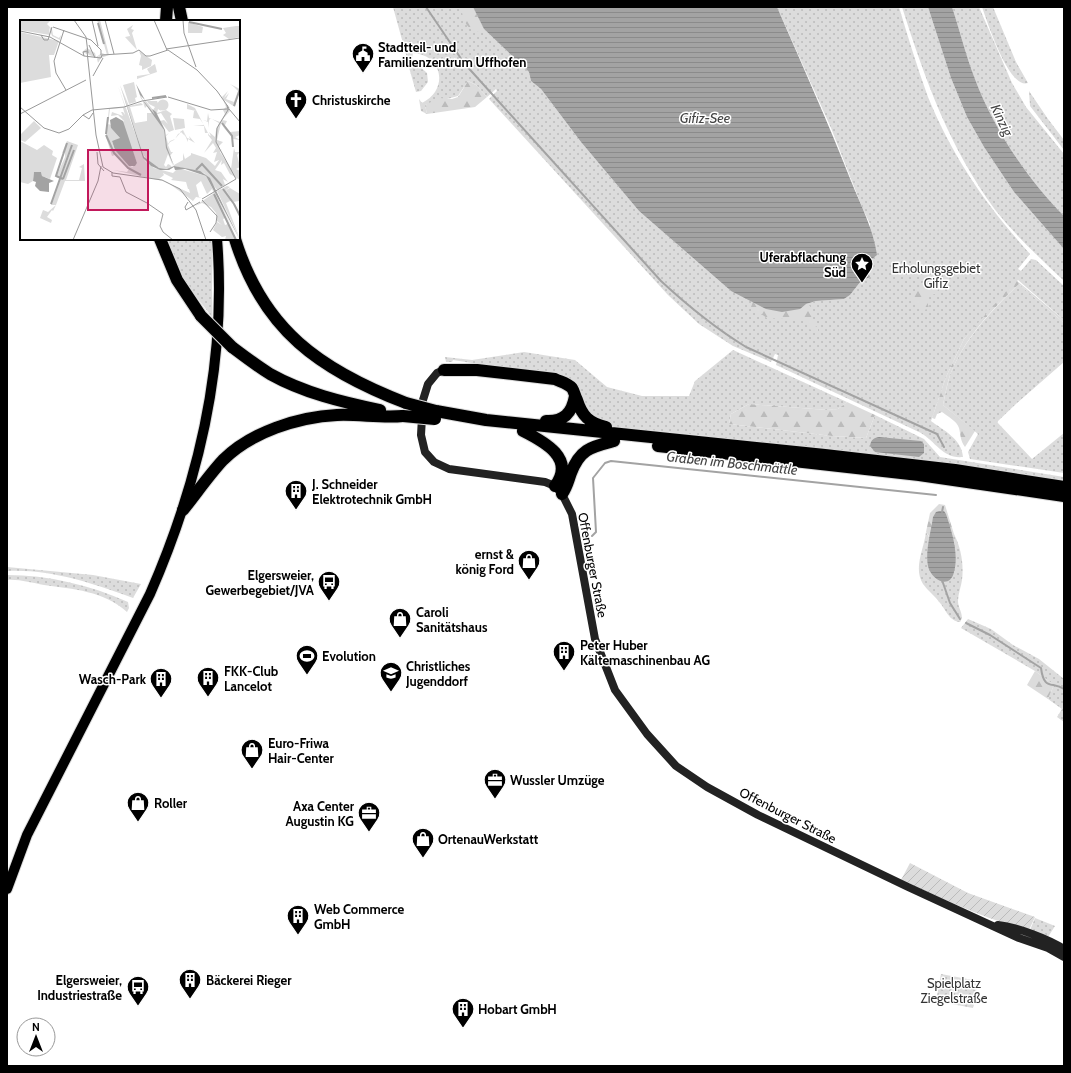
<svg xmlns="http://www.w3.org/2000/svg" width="1071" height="1073" font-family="Cabin,sans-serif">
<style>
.grass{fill:url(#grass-dots)}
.forest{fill:url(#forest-firs)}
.garden{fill:url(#garden-furrows)}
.water{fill:url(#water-rules)}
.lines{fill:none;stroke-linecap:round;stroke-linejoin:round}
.stream{stroke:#a3a3a3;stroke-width:2}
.primary-casing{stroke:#dbdbdb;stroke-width:12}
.highway-casing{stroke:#dbdbdb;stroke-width:14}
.secondary{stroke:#222;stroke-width:8}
.primary{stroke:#000;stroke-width:10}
.highway{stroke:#000;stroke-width:12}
.highway-bridge-casing{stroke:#dbdbdb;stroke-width:14;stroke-linecap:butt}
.highway-bridge{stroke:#000;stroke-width:12}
.labels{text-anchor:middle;stroke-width:3;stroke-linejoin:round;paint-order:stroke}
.poi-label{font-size:13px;font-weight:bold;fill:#000;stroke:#fff;text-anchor:start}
.park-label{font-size:13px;fill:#333;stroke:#fff}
.street-label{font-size:13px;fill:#000;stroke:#fff}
.water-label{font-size:14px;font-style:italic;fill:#444;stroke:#fff}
.inset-river{fill:none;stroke:#a3a3a3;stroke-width:2}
.inset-road{fill:none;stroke:#999;stroke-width:1}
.view{fill:#c2185b;fill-opacity:0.15;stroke:#c2185b;stroke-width:2}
.inset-edge{fill:none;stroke:#000;stroke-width:2}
</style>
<defs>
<pattern id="grass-dots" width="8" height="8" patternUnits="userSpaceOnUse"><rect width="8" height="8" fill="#dcdcdc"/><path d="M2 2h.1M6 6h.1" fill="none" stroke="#bbb" stroke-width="1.8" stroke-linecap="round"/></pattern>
<pattern id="forest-firs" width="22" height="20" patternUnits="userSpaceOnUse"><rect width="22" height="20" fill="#dcdcdc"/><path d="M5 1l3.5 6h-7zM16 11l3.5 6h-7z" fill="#bbb"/></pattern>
<pattern id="garden-furrows" width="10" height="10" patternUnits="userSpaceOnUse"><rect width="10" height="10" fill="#dcdcdc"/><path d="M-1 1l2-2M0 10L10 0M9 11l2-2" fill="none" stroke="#bbb"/></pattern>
<pattern id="water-rules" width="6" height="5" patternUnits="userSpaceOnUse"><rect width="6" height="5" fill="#a3a3a3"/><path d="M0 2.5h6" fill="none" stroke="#8b8b8b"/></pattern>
</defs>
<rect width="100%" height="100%" fill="#fff"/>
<path class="grass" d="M393,7H473L484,29L529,72L531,81L541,89L581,142L639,211L731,291L806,304L816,301L844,299L850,295L861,281L870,277L867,268L870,259V224L862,207L831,128L777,7H899C908,37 917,67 928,97C953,158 986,205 1030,254L1018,269L1021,271L1031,259L1036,260L1064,286V320L1018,280L964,339L946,377L931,421C943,430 962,439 963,457C943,459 936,442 921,433L776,365L778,355L775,354L771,362L733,346L699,324L668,295L489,99L497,91L496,89L487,97L476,85L468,81L458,96L425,105L427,114L421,111L419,99L422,103C449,90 443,55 413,53L412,58H407Z
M902,7H928L951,78L967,117L984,147L1014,192L1064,249V281C1041,259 1016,236 996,211C949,147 926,82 902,7Z
M952,7H979L1012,83L1026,107L1064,154V216C1028,180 993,128 975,79C966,56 960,31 952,7Z
M982,7H993L1016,62L1028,83C1009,90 987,21 982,7Z
M408,64L418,65L427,73L428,82L421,91L416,92Z
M1029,91L1048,119L1064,140V150L1030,106Z
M164,239H212V317L184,281Z
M1019,284L1064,323V362L1017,403L997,422L1032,459L1064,433V473L970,459L968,452L978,434L943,405C945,395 947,385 950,375C964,339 992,310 1019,284Z
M733,350L847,402L838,409L827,410L749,404L731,414L729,424L832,436L866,438L875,415L924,439L940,457L1064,477V481L722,441L707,436L606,426L586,413L578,390L503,368L453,360L452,362H446L445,357L472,360L524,352L575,360L607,387L642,396H689L695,381Z
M926,532L929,537L954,534C961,548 964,564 962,580C961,587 958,594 958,601C958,609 965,615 960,622C949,621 946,610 940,603C935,596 928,591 923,584C913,568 924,549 926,532Z
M7,567L93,575L141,584L133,598C92,583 51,569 7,571Z
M7,575C48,575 90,585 128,602L129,608L127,612C104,591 73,589 44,585C32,583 19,579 7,580Z
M968,619L991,629L1013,645L1039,659L1064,679V722L1057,717L1062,709L1048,699L1054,685L1035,671L961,628Z
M1035,918L1055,926L1048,937L1030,930Z
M941,974L978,981L973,1008L936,1001Z"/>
<path class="forest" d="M461,7H473L484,29L476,32C465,27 463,19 461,7Z
M468,81L476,85L487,97L475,107L427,114L425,105L439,98L452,99L458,97Z
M942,264H947L946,279L935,294L926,296L929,309L923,310C901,291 916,296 927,283C931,277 931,271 935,266Z
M1016,280L1064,320V323L1019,284C991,310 964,339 950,375C947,384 945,395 943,405L975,431L965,447C960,440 961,436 959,428C957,421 947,416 942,412L937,414L935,419L932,418L946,377L964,339Z
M753,302L766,309H800L806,304L810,306L814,324L818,328V332L809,329L805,320L767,318L751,307Z
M847,402L875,415L866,438L832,436L729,424L731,414L749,404L827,410L838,409Z
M939,504L945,505L954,534L931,539L926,532L930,513Z
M1035,671L1054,685L1048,699L1027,685Z"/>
<path class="garden" d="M910,863L968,893L1035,917L1029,930C984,919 943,899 901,880Z"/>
<path class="water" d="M473,7H777C802,65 828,122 851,181C861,206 873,228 877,255L868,262L867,268L870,277L861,281L850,295L844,299L816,301L806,304L800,309L782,312L766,309L731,291L639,211L581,142L541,89L531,81L529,72L484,29Z
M928,7H952C960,31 966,56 975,79C993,128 1028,180 1064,216V249L1014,192L984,147L967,117L951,78Z
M879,437L921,441L924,444V453L919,457L875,452L870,446C871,440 873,438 879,437Z
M939,511H944L946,514C952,532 959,554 954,572C950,590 931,580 928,566C925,551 931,532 933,517L936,512Z"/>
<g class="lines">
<path class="stream" d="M426,7L464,63L661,281C688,306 715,328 746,347L937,434L944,447
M942,512L943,507
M592,536L596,532L593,478L605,463L611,461L936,495
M942,580L950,603L960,619
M966,623L990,635L1041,668C1044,691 1052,681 1064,689"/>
<g class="primary-casing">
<path id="primary" d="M7,889L27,835L150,594C199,482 227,362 217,239"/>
</g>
<g class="highway-casing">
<path id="highway" d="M179,7L182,21
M166,21L167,7
M160,239L177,280L201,316
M235,239C263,330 320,370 406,403
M232,347C244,356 257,366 270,374C304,393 342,402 380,410
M444,370H477L555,379C561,382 567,383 572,388C574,391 575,396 577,400C582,416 589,423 606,427
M436,411L486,420L825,455L955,470L1064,487
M546,421C564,422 572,413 575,396
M523,431C545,442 576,459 555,486
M658,446L919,475L1064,496
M562,494C567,487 568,481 571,473C580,449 591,447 614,441
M183,510C196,494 209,475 223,460C251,432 298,417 337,415C359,414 381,418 403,416"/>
</g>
<path class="secondary" d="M444,370L437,373L428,384L423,400L421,435L425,452L434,462L449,469L545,482L555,486L562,494L572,514L595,639L615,690L647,734L676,766L707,787L758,815L908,887L1019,938L1048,948L1064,957
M998,925C1017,927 1048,939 1064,949"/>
<use href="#primary" class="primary"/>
<use href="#highway" class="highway"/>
<g class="highway-bridge-casing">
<path id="highway-bridge" d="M201,316L232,347
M406,403L436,411
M403,416L435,419"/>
</g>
<use href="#highway-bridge" class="highway-bridge"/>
</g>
<defs>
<g id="civic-pin" transform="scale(1.15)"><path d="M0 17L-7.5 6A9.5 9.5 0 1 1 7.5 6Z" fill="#000" stroke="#fff"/><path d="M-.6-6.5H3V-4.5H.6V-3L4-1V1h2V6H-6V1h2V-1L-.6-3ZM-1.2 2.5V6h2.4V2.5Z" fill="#fff"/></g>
<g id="church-pin" transform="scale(1.15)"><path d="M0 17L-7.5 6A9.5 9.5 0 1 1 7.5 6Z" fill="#000" stroke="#fff"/><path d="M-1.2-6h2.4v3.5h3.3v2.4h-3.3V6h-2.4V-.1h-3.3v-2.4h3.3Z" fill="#fff"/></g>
<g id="sight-pin" transform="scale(1.15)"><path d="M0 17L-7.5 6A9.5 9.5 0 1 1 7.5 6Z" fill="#000" stroke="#fff"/><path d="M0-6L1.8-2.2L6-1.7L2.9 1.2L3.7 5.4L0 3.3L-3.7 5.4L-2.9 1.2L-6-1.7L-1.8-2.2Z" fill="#fff"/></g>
<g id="building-pin" transform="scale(1.15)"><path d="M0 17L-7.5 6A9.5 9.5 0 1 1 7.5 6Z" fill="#000" stroke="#fff"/><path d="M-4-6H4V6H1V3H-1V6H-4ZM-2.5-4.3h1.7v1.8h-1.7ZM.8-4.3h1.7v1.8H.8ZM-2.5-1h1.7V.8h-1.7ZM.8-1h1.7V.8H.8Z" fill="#fff"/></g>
<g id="shop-pin" transform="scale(1.15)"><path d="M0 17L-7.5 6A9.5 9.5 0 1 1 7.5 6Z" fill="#000" stroke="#fff"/><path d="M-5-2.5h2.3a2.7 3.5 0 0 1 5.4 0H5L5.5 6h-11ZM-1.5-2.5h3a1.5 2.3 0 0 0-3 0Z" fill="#fff"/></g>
<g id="bus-pin" transform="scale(1.15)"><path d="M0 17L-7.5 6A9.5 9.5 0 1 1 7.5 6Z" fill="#000" stroke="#fff"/><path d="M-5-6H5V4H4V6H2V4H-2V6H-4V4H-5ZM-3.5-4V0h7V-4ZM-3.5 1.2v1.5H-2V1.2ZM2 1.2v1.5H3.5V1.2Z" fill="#fff"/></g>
<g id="stadium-pin" transform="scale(1.15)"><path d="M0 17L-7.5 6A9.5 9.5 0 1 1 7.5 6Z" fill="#000" stroke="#fff"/><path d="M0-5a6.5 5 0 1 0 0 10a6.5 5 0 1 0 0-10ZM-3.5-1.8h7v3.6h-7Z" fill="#fff"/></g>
<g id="school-pin" transform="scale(1.15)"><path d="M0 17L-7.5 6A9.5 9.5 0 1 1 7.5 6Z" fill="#000" stroke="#fff"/><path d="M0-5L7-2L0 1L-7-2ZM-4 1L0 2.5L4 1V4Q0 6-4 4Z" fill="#fff"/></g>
<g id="office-pin" transform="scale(1.15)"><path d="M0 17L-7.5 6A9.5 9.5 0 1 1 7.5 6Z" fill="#000" stroke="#fff"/><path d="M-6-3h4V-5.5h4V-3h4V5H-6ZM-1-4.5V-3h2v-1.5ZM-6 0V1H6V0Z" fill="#fff"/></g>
</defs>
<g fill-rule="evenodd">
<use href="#civic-pin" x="363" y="54"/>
<use href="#church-pin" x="296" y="100"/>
<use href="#sight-pin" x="862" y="264"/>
<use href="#building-pin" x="296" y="491"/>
<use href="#shop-pin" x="529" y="561"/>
<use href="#bus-pin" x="329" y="582"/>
<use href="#shop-pin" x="400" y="619"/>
<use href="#building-pin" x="564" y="652"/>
<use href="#stadium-pin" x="307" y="656"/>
<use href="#school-pin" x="391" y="673"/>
<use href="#building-pin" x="208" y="678"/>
<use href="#building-pin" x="161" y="679"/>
<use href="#shop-pin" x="252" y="750"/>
<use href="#office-pin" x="495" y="780"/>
<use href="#shop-pin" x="138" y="803"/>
<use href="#office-pin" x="369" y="813"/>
<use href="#shop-pin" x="423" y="839"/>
<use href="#building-pin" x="298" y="916"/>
<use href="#building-pin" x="190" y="980"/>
<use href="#bus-pin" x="138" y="987"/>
<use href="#building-pin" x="463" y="1009"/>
</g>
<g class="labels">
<g class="poi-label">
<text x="378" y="52">Stadtteil- und<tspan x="378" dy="15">Familienzentrum Uffhofen</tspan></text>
<text x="312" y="105">Christuskirche</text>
<text x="846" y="262" text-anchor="end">Uferabflachung<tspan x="846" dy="15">Süd</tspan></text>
<text x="312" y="489">J. Schneider<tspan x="312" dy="15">Elektrotechnik GmbH</tspan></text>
<text x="514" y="559" text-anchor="end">ernst &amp;<tspan x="514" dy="15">könig Ford</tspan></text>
<text x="314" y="580" text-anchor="end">Elgersweier,<tspan x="314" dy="15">Gewerbegebiet/JVA</tspan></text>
<text x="416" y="617">Caroli<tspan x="416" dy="15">Sanitätshaus</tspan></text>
<text x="580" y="650">Peter Huber<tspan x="580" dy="15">Kältemaschinenbau AG</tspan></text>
<text x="322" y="661">Evolution</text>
<text x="406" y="671">Christliches<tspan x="406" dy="15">Jugenddorf</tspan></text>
<text x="224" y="676">FKK-Club<tspan x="224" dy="15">Lancelot</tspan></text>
<text x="146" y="684" text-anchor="end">Wasch-Park</text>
<text x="268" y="748">Euro-Friwa<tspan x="268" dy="15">Hair-Center</tspan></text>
<text x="510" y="785">Wussler Umzüge</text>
<text x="154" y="808">Roller</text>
<text x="354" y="811" text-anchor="end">Axa Center<tspan x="354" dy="15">Augustin KG</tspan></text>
<text x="438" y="844">OrtenauWerkstatt</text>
<text x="314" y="914">Web Commerce<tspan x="314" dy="15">GmbH</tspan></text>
<text x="122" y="985" text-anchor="end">Elgersweier,<tspan x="122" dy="15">Industriestraße</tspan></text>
<text x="206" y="985">Bäckerei Rieger</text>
<text x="478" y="1014">Hobart GmbH</text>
</g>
<g class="park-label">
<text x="936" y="273">Erholungsgebiet<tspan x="936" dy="15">Gifiz</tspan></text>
<text x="954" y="988">Spielplatz<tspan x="954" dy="15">Ziegelstraße</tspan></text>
</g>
<g class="street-label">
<text transform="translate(593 565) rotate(79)" y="5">Offenburger Straße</text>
<text transform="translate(788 815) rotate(27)" y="5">Offenburger Straße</text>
</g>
<g class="water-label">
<text x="705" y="123">Gifiz-See</text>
<text transform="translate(1002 120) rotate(64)" y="5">Kinzig</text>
<text transform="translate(732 463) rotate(6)" y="5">Graben im Boschmättle</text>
</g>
</g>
<g transform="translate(20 20)">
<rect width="220" height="220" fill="#fff"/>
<path d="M77,0H80L89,35L81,38L78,43L77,39L80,35L77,38L62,32L67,28L75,33L76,37L82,33L87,35ZM113,5L111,9L114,10L112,13L117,30L105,17L110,16L112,20L107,9ZM216,6H220V17L209,19L203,15L206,13L203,8ZM119,31L132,40L131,46L122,50V46L119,45L121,36ZM135,44L137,52L117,59V56L130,54L127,49ZM210,64L204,68L210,64L220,69L215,87L204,80L210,91L202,100L207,101L204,107L210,112L220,111V115L215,117L220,120L213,119V128L212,117L204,108L201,103L197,120L203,122L199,126L200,131L202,129L200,132L211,149L214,128L215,132H220L217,135L220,147L216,149L220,151V160L210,154L213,160L204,143L201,145L202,140L195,150L201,152L208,162L203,159L205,165L197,170L184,153L154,146L152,141L153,146L148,134L144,145L146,147L148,144L150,145L152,147L149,149L139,148L128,142L123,134L100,65L109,86L121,83L123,85L110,87L115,103L127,101V93H132L127,86L125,88L123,82L126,81L133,90L135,87L129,84L127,81H137L141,91L138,89L137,93L146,90L152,94L150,96L154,110L149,112L140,101L144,100L148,104L141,93L135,95L133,93L144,110L146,125V115L149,113L146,116L148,124L150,121L155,119L158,114L160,113V112L163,110L167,118L170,119L169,116L175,123L168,119V122L163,111L165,116L161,112L154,120L150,122L148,125L151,132H153L149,133L153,132L150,136L154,145L163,140V133L165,139L171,135V133L186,138L195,146L199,140L194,142L197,132L193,133L196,128L193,123L184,133L192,120L188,115V113H185L184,106L173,105H184L180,99L173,98L174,91H176L167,89V84L175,88L189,115L191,116L189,112L195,117L196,110L192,108L196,110L199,103L190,98L189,101L188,108V110V102L183,100L187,101L188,93L189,98L200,102L205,94L203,90L206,87L202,77L208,71L204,78L209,73L206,79L214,82L218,71L214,67L211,72L214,67ZM98,66L125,141L134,148L153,153L158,148L186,156L219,220L195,175L205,198L203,199L205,205L208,204L216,220H205L206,216L202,217L193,210L197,202L202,205L197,201L196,193L191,187L182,183L175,186L194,173L192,169L187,174L181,161L176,165L179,177L182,178L176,177L173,181L147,162L93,150L107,152L109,149L95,135L92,136L86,117L89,88L105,87ZM103,88L105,95L103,92H101L103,96L92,92L91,96L98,95L104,101L102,103L117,143L112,147L95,130L92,121L100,120V118L91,108V105L88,104L90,89ZM143,153L153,158L151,160L166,162L168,169H164H169L170,173L139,159L144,155ZM47,121L58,125L46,160H59L62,148L59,147L64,144L65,161H45L36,185H31L53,125L40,158L36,157L45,137V132L42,133ZM207,166L210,167L206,170L212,180L206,183L220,219L197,171Z" fill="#dcdcdc" fill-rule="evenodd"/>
<path d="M0,0H31L27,4L32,9L33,15L39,18L41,15L40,20L32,16L29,7L30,15L0,10ZM0,12L39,21L34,35H29L31,57L0,63ZM0,121L17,130L24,125L33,131L32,135L37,138L30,159L22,156L21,152H14L13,161L8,164L0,162ZM36,185L33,191L37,192L33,191L32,190L27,197L32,200L31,203L20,198L23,190L28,192Z" fill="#dcdcdc"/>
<path d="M168,2L183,7L182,13H168Z" fill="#dcdcdc"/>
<path d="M14,101L21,108L5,122L0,120L1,114Z" fill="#dcdcdc"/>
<path d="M114,62L117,77L115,78L116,82L109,84L103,65ZM137.5 85a5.5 5.5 0 1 1 11 0a5.5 5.5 0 1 1-11 0ZM153,98L164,99L165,108L155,110ZM210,168L220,174L219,181L213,182L206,170Z" fill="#dcdcdc"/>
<path d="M116,64L125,80L120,75L122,79L135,95L132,89L136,92L145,110L147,127L154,146L180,151L190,158L220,220L186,156L165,149L155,150L154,147L149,150H140L131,146L123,138L100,65L124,137L139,148L147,149L154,146L146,128L144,110L121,78ZM96,97L103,101L117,143L115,146H109L95,130L92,121L100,118L91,108L90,100ZM14,152H21L22,156L34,161L29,163V172L20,171L15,166L16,162L13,161Z" fill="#a3a3a3"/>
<path class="inset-river" d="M169,2L202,9M78,3L84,24M132,78L146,76M214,86L220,69M202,103L212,116L213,127M86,114L88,97M86,115L94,133L108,148L121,155M176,150L182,144L202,166M43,159L36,156L47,123M43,159L54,130M203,169L214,184M194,174L216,220M31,184L52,125M214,184L220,196"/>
<path class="inset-road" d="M54,0L66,17L68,33M72,0L78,26M85,0L94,34M134,0L147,30M163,0L164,13L176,47M33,7L71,20L81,30V35M44,10L34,41L36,53L46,70M0,11L30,17L64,36L81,38M21,15L24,20H28L32,7M69,25L75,38M146,29L220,18M64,36L63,32L67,31L76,115L83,147L93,153L142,160L160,169L176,190L186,220M81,38L82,35L113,33L119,30L126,36H130L148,30L177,50L197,71L209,88L208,90L207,85M73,56L83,38M148,77L191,90L207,89M122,81L147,77M0,87L24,108L39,113L49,109L63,95L72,90L104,87L122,81M209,89L220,102M208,90L197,108L196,122L216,159M0,94L66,60M63,95L69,99L73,93M77,132L78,144L84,151M92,152V156L100,157L106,172L127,183L143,194L140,206L143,212L153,220M182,179L216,159M182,180L197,196L196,203L190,212M168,182L165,187L166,190L180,182M53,220L78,161L81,146"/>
<path class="view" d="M68,130H128V190H68Z"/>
<rect width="220" height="220" class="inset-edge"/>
</g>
<rect width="1071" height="1073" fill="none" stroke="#000000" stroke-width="16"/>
<g transform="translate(36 1037)"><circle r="19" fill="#ffffff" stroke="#999999"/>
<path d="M0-3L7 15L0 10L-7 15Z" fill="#000000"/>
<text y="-6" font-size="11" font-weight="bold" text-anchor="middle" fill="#000000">N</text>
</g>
</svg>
